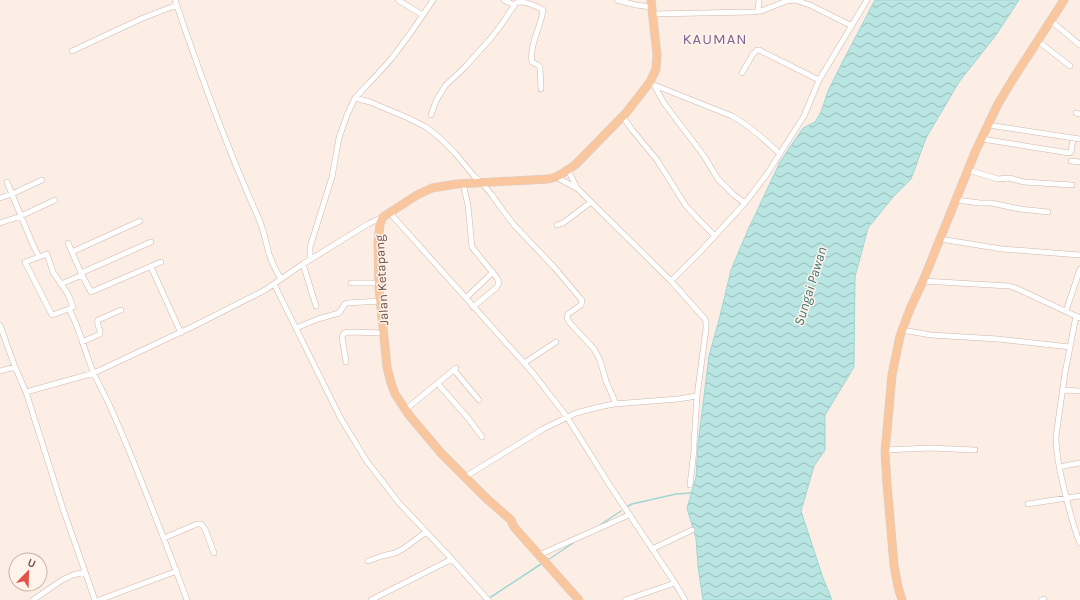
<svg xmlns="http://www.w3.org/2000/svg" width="1080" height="600" font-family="Karla,sans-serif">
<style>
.water{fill:url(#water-waves);stroke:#9fd6d4}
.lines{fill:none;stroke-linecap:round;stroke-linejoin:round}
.stream{stroke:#9fd6d4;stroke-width:1.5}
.minor-casing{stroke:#cfb6ae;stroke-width:6}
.primary-casing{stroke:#d8cecc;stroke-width:9}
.minor{stroke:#fff;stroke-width:5}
.primary{stroke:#f9c69e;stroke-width:8}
.labels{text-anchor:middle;stroke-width:3;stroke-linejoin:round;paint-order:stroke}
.street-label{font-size:13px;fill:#73514a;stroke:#fff3ea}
.water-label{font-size:14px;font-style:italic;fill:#3e7877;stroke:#fff3ea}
.quarter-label{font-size:15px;letter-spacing:1px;fill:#7d6697;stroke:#fff3ea}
</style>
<defs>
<pattern id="water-waves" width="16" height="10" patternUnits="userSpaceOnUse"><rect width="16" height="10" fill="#b9e5e3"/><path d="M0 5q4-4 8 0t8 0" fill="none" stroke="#9bbcba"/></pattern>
</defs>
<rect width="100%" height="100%" fill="#fceee4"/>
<path class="water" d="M875,0H1019L996,35L959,82L926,138L911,179L893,197L868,228L855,277L854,367L825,415V450L814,466L801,511L823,578L832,600H703L698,566L696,538L687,508L696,477L698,444L709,356L719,320L731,270L747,232L780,162L803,128L815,122L821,112L828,91L842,63Z"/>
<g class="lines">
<path class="stream" d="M628,506L632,504L676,494L692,493
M600,525L621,511
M548,560L573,543
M491,597L541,564"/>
<g class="minor-casing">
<path id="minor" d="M175,0C200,74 227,148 259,219C264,231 266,243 269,254C272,263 276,271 281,279
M398,0L423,15
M504,0L514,5
M617,0L636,5L652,7
M758,11L759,0
M652,14L751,12L761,11L787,1L795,0L810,5L852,26
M1051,21L1080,45
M1038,41L1070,66
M72,51L143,18L177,5
M742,73L753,54L757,50H759L819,80
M654,85L664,103L704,156L718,179L734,195L745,203
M654,85L732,116C750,126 765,140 780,154
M355,98L370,102L408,118L426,127L440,138L455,153L474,176L482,183L492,195L504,212L514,225L554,267L580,298L582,300L581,305L568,314L567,318L570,323L594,349L600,360L606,381L616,404
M1076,113L1080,114
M431,115L436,101L445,86L465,67L491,38L501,25L516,3C523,0 536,6 543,10C541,27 529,45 532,62L538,65L540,67L541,89
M623,117L633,131L657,160L686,206L699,220L715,236
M988,125L1080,139
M982,139L1069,153L1071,152L1073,138
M1071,161L1080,162
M570,169V174L577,188
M968,170L998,179L1009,178L1024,182L1072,185
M556,177L578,189L671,281L705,319L706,323V329L697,396L694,444V450L690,485
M7,182L21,216L33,245L39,257L47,254L53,272L68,294L73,307L69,309C80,329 85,353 94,374C99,384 104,394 109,404C138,468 162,534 187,600
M463,184L468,205L472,247L497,278L499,283L496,288L473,307
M0,198L12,194L42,180
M956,200L980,203H991L1020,209L1048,212
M390,213L533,373L567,417L609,484L675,583L625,600
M0,223L21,216L55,200
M557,225L563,223L591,202
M940,239L1002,249L1080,255
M72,252L140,221
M39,257L25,262L52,315L69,309
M310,260V247L332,177L339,138L347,115L355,98C367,85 380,72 391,59C406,40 420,20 433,0
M303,264L316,306
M151,267L181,333
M81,273L151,242
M82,275L91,292L161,262
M671,281L699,253L745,203L767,174L804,116L819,80L867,0
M923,281L1009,286L1018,289L1080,318
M351,283H379
M61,284L82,275L68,243
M274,284L340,417L366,460L399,503L448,555L488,600
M466,298L493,272
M1066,311L1080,269
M1076,316L1065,373L1056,436C1056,458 1062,480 1067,501C1071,515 1074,530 1080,543
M0,325L15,367L26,392L64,512L95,600
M296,328L318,319L339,313L345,304L347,303L381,301
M902,330L931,335L998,339L1070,347
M82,342L100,334C101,329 96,325 98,320L121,310
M346,362L342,337L344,333L350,332L384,333
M524,363L556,342
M454,370L479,400
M0,371L15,367
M438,384L468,418L482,437
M1063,390L1080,391
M26,392L94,373L196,325L265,290L303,264L368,224L383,217
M405,410L456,368
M885,450L930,448L975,450
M1059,467L1080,463
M465,477L543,429L576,413L599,407L614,404L678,399L697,396
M1028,504L1080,496
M164,538L197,524H201L205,529L214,553
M652,549L692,530
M539,555L629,515
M368,561L382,556L395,553L403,549L426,532
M675,583L685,600
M33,600L62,580L73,575L85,572
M99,600L177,571
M371,600L452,559
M1041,600L1044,599"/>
</g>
<g class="primary-casing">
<path id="primary" d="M579,600L514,527L511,520L486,498L441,453L409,415L395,394L391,383L387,367L379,288L378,243L380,224L383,217L417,195L432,188L457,184L548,179L556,177L563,173L575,165L626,113L650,82L656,69L657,55L651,0
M902,600L898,587L894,565L887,484L885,452L892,375L900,336L910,309L923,281L976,150L998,104L1013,79L1064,0"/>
</g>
<use href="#minor" class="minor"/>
<use href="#primary" class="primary"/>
</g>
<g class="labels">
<g class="street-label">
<text transform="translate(381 280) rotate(-93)" y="5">Jalan Ketapang</text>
</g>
<g class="water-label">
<text transform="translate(810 286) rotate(-73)" y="5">Sungai Pawan</text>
</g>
<g class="quarter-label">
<text x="715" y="44">KAUMAN</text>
</g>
</g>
<g transform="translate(28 572) rotate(23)"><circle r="19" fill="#fff3ea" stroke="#c7b2aa"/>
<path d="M0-3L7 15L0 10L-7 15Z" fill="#e3514b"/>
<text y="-6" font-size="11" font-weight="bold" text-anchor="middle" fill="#73514a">U</text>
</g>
</svg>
